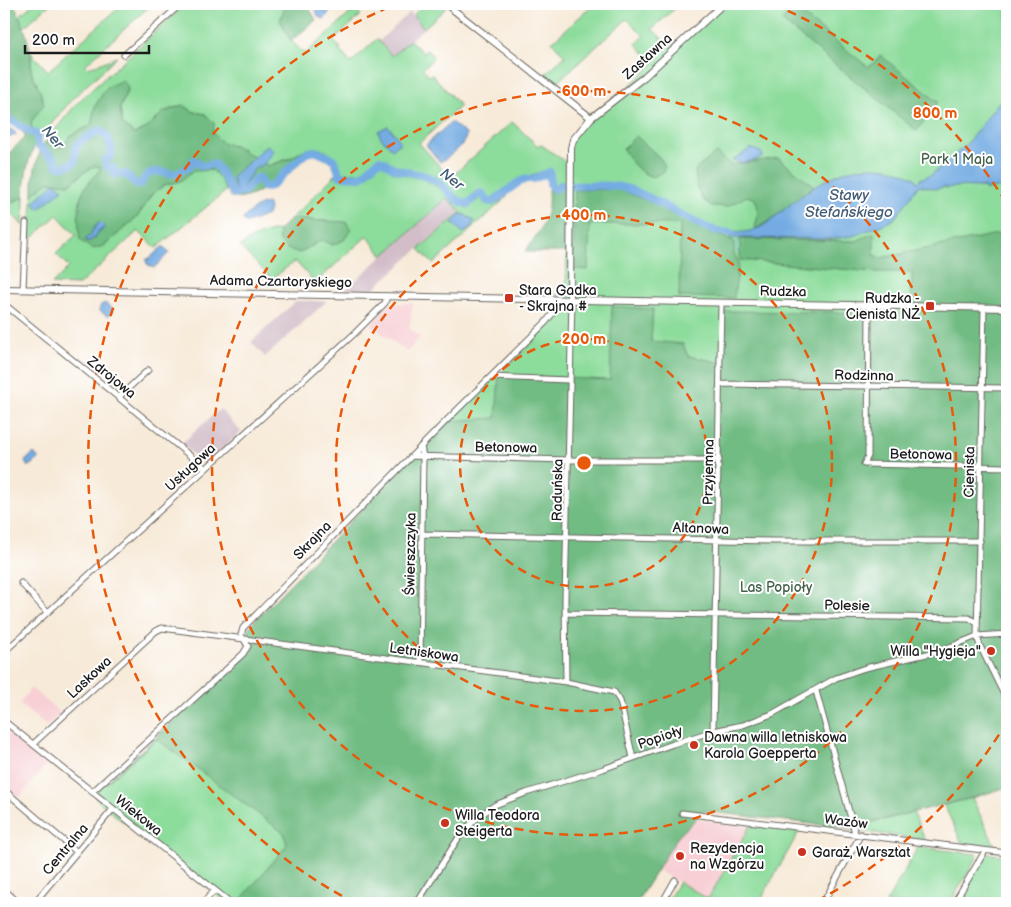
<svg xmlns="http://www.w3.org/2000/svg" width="1011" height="907" font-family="'Balsamiq Sans',sans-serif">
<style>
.built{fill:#f7cfd4}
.industrial{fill:#d2bdc8}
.green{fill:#8cdc9b;stroke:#547c5c}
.forest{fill:#71bc83;stroke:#466c50}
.water{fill:#73abe2;stroke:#48647f}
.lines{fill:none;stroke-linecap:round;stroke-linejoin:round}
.stream{stroke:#73abe2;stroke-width:1}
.river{stroke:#73abe2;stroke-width:8}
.minor-casing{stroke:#69645e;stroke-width:7}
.tertiary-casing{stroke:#69645e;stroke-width:8}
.minor{stroke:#fff;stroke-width:5}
.tertiary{stroke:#fff;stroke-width:6}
.ring{fill:none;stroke:#e8590c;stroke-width:2.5;stroke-dasharray:9 6}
.poi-dot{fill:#c8321e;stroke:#fff;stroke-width:2}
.labels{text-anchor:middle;stroke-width:4;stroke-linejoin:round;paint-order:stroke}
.street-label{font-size:14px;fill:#1c1c1c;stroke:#fff}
.park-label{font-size:14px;fill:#435f48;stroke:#fff}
.poi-label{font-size:14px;fill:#1c1c1c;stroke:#fff;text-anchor:start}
.water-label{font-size:15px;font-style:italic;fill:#435c75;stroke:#fff}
.centre{fill:#e8590c;stroke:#fff;stroke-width:2.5}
.ring-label{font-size:15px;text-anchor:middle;font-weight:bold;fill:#e8590c;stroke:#fff;stroke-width:4;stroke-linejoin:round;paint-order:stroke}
</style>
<rect width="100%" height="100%" fill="#fff"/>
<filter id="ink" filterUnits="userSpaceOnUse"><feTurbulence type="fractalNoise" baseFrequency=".02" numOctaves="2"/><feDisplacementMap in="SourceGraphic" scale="10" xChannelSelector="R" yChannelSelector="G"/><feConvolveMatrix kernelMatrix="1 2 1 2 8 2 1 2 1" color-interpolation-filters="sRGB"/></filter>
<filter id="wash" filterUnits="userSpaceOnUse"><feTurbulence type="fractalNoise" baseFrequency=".0096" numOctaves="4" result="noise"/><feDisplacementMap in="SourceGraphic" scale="20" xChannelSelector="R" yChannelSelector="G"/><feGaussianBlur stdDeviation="1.12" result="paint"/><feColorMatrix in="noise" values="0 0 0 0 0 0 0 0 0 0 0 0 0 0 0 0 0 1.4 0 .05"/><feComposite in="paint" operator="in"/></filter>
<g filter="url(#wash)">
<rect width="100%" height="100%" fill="#f7ead8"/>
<path class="built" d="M413,303L409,328L420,337L407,352L371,325L389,304Z
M31,688L61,713L46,726L19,704Z
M4,727L49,761L19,798L4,785Z
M681,817L750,826L708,899L652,867Z"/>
<path class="industrial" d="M410,12L424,28L392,56L379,41Z
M446,198L461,211L372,290H345Z
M296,301H327L265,357L251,342Z
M220,409L241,432L205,464L181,444Z"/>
<path class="green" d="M33,4H50L24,27L19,16Z
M123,4H152L85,65L88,68L117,57L72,99L40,138L37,132L32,129L31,122L44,103L40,91L31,71V53L48,71Z
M186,4H289L284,9L291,41L305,54L355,9L361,15L333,41L341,48L339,50L351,63L377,39L392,56L410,40L423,53L427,50L434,57L423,69L429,76L432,74L460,106L419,143L450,178L512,122L539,147L540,144L566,162V182H560L556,186L553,184V172L550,169C536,174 523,176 511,184C504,189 499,195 492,199L488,198L483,190L476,193L469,201C455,199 451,189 441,181C427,170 411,173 397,167C390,164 387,160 380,158L360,173H342C337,159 325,144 307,149C301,150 296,156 290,158C283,161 275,163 268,166L237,147L223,143L213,133L214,123L205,114L194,112L183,105L163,112L147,128L134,134L122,124L120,108L128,89L95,106L92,125L70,136L64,146L56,148L45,142L77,103Z
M424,4H441L446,8L424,28L413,15Z
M594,4H680L652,29L671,47L719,4H1007V785L883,820L913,812L925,840L859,831L857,829L855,833L847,828L691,809L634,903H227L107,809L95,797L98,790L254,648L247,629L447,421L490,380L499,375L561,312L563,304L559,303L566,297L555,295H566L569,139L585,118L622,93L654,63L636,44L644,36L627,19L555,84L544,75L565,56L552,42Z
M380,164L387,166L393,172L426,180L444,191L454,203L468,208L481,197L487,204L493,206L508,196L433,264L419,249L461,212L447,198L383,256L367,236L315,283L295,261L272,279L240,247C252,237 264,232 279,230V241L312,246L321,240L333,245L327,221L301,220L292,218L335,175L340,179L363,180Z
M95,166L101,168L96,175L104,246L138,216L151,195L164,185L180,181L193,171L212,170L220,178L226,191L156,248L138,231L79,285L52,284L69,267L56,254L76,235L57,215L29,241L33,194L48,182L70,184L83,173Z
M24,197L23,226L8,209L4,213V206Z
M972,798L996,848L962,843L944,805Z
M750,826L800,830L760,901L764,903H666L679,882L708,899Z
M918,847L976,854L978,856L950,903H886Z
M989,854L1007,855V903H956L985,855Z"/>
<path class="forest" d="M4,4H14L24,27L31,53V71L40,91L44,104L31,122L32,129L37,132L40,138C27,156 25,175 24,197L4,206V158L26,136C20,129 13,121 4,121Z
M289,4H307L316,20L291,41L280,20L284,9Z
M793,7L868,67L876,61L880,55L938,102L917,131L782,21Z
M123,80L128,88L120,108L122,124L134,134L147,128L163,112L183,105L194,112L205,114L214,123L213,133L223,143L237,147L268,166L291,158L306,149C291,166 266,193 243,198C240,199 235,198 231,197L220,178L212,170L193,171L180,181L164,185L151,195L138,216L104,246L92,249L80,240C78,227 77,203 83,191C87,183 96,176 101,168L95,166L83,173L70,184L48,182L33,194C32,177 36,158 45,142L56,148L64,146L70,136L91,125L95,106L107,87Z
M636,136L660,158L665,166L663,172L653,177C638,173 631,161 623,149Z
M716,153L731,165L778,158L814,186L772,219L754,230C758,218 760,210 755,199L747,196L726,207L712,206L702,199L697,188L695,170Z
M561,188L565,189L567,252H525C542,227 550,220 548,189L557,192Z
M619,189L651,202L698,227L734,241V254L739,262L734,298L679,297L680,224H590L588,270L573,269L575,190Z
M292,218L301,220L346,222L351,230L344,240L333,245L321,240L300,253L287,249L279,241V230Z
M1007,232V787L972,798L847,828L703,811L677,838L636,903H238L287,845L284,833L157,739L98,790L254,648L247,629L447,421L496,418L499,375L610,380L612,306L653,309L651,341L683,344L688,356L723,363L725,311L911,313L912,272H874L740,260V239L856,241L874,233V255L881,258Z"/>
<path class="water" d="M320,4H335L325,18L322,19L318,16L316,11Z
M1007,96V186L986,190L985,188C972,186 959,186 947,188L945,187L936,189L919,185L898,214L893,220L879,226L853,236L831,239L731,238L723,233C733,232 745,233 754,230C768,225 780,212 792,203C818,182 850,162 886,168C896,169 906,174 915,178L917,182L920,181V179L931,175L966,145L999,102Z
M451,122L466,134C467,144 448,158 440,162L426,145Z
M4,125L15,132L16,135L4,139Z
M388,126L401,142L392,149L381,138L378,131Z
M267,145L274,151L273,153L263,165L255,168L241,189L239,191L236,190L232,179L233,176Z
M750,148L761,152L763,156C756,161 740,165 732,160L743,154Z
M54,183L63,189L39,209L37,208L34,202Z
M267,203L270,209L267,215L248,223L244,221L243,219C249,212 259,204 267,203Z
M460,214H463L475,221L470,229L463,233L452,223Z
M101,223L106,228L101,229L102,231L98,232L95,239L93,238L91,241H86V238L92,235L91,233L97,224Z
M163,246L169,253L154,268L147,264L146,260L151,257Z
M105,303L113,309L112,313L107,316L99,310L101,305Z
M34,453L39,459L30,466H27L25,461Z"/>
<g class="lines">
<path class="stream" d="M737,252V238"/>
<path class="river" d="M4,117C16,121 24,131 36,134L39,146L55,160L57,165C64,168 68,165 75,162C76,157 75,152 76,147C77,142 86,139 90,135L92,136L99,130C108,135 113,146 111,156L105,160L107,167L113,168L114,174H126L137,185H141C148,165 161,173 175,174L189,167L194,160L201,166L214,164C224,172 226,185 234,194C245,194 249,186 256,178H260L263,187L265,188L271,186L306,153L315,151L333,159L336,164L340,176L361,177L379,160C387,162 390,167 396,169C410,174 425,173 438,182C449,190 453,202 468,204L477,195L482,193L487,201L492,202L519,182L527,179H533L550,172V184L553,188L556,189L560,185C582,188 607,182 629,189C661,199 699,232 731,233"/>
</g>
</g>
<g filter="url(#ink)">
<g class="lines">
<g class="minor-casing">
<path id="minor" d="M124,55L181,4
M23,289L26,223
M4,304L205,468
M869,305L868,456L864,464L1007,467
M984,308L977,636L980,646L1007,701
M491,377L569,380
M721,384L1007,388
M119,397L148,370
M412,456L569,460H719
M422,534L774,541H980
M21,583L47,612
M565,613L969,618L977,623
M4,652L354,334L385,303L387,296
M420,662L423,457L421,446
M566,682L565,600L572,300
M816,691L855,833
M4,721L231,903
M713,731L721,303
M33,744L156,631L162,628L566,682L614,692L620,701L633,758
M4,790L77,852
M92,792L243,654L248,646L241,635L243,628L445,422L546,322L555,310L558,299
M682,813L1007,853
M4,890L19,903
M34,903L113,809
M203,903L215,890
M417,903L461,834L478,817L495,805L526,793L603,769L673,744L713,731L743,725L772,714L836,678L865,668L940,651L977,636L1007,634
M662,903L675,880
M823,903L861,834
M954,903L985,851"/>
</g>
<g class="tertiary-casing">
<path id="tertiary" d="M446,4L591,118
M4,289L1007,308
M570,299L571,148L573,140L591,118L644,77L723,4"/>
</g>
<use href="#minor" class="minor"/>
<use href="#tertiary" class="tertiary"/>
</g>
</g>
<g class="ring">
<circle cx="584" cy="463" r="124"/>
<circle cx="584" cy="463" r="248"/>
<circle cx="584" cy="463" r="372"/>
<path d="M1007 722A496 496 0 0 1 813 903M355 903A496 496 0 0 1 394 5M774 5A496 496 0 0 1 1007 204"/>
</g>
<g class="poi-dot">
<rect x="504" y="293" width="10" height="10" rx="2.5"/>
<rect x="925" y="301" width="10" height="10" rx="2.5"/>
<circle cx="991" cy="651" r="5"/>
<circle cx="694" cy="745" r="5"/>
<circle cx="445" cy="823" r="5"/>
<circle cx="802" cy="852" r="5"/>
<circle cx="680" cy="856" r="5"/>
</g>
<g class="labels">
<g class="street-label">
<text transform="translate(647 56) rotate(-42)" y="5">Zastawna</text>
<text transform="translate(281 281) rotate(1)" y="5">Adama Czartoryskiego</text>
<text transform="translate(783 291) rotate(1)" y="5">Rudzka</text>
<text transform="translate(864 375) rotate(1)" y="5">Rodzinna</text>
<text transform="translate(112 377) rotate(39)" y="5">Zdrojowa</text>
<text transform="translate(506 447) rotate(1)" y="5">Betonowa</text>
<text transform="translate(921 454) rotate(1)" y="5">Betonowa</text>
<text transform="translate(190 467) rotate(-43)" y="5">Usługowa</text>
<text transform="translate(708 472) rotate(-89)" y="5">Przyjemna</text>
<text transform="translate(969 472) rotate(-89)" y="5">Cienista</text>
<text transform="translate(557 490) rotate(-89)" y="5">Raduńska</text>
<text transform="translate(701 528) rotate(2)" y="5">Altanowa</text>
<text transform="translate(312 540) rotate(-46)" y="5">Skrajna</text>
<text transform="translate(410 554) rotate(-89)" y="5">Świerszczyka</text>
<text transform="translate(847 605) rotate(1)" y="5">Polesie</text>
<text transform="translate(424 652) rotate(8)" y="5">Letniskowa</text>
<text transform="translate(89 677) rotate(-43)" y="5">Laskowa</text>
<text transform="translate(660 737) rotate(-19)" y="5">Popioły</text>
<text transform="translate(139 815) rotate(39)" y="5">Wiekowa</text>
<text transform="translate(846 821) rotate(7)" y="5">Wazów</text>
<text transform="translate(65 849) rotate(-50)" y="5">Centralna</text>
</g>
<g class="park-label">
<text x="957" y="164">Park 1 Maja</text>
<text x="776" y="592">Las Popioły</text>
</g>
<g class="poi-label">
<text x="519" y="295">Stara Gadka<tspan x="519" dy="16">- Skrajna #</tspan></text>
<text x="920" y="303" text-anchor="end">Rudzka -<tspan x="920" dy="16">Cienista NŻ</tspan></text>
<text x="981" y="656" text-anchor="end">Willa "Hygieja"</text>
<text x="704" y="742">Dawna willa letniskowa<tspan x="704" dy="16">Karola Goepperta</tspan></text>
<text x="455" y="820">Willa Teodora<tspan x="455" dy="16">Steigerta</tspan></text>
<text x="690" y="853">Rezydencja<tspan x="690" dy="16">na Wzgórzu</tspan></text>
<text x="812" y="857">Garaż, Warsztat</text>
</g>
<g class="water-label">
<text transform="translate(53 137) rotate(50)" y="5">Ner</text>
<text transform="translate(452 179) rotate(38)" y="5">Ner</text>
<text x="849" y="200">Stawy<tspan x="849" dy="17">Stefańskiego</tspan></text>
</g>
</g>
<circle cx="584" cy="463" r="8" class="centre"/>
<g class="ring-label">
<text x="584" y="96">600 m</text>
<text x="935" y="118">800 m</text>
<text x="584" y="220">400 m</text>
<text x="584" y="344">200 m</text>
</g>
<rect width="1011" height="907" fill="none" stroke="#fff" stroke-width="20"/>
<path d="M25 45v8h124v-8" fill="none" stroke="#1c1c1c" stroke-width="2.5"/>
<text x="32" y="45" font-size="15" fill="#1c1c1c" stroke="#ffffff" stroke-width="4" paint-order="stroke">200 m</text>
</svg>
